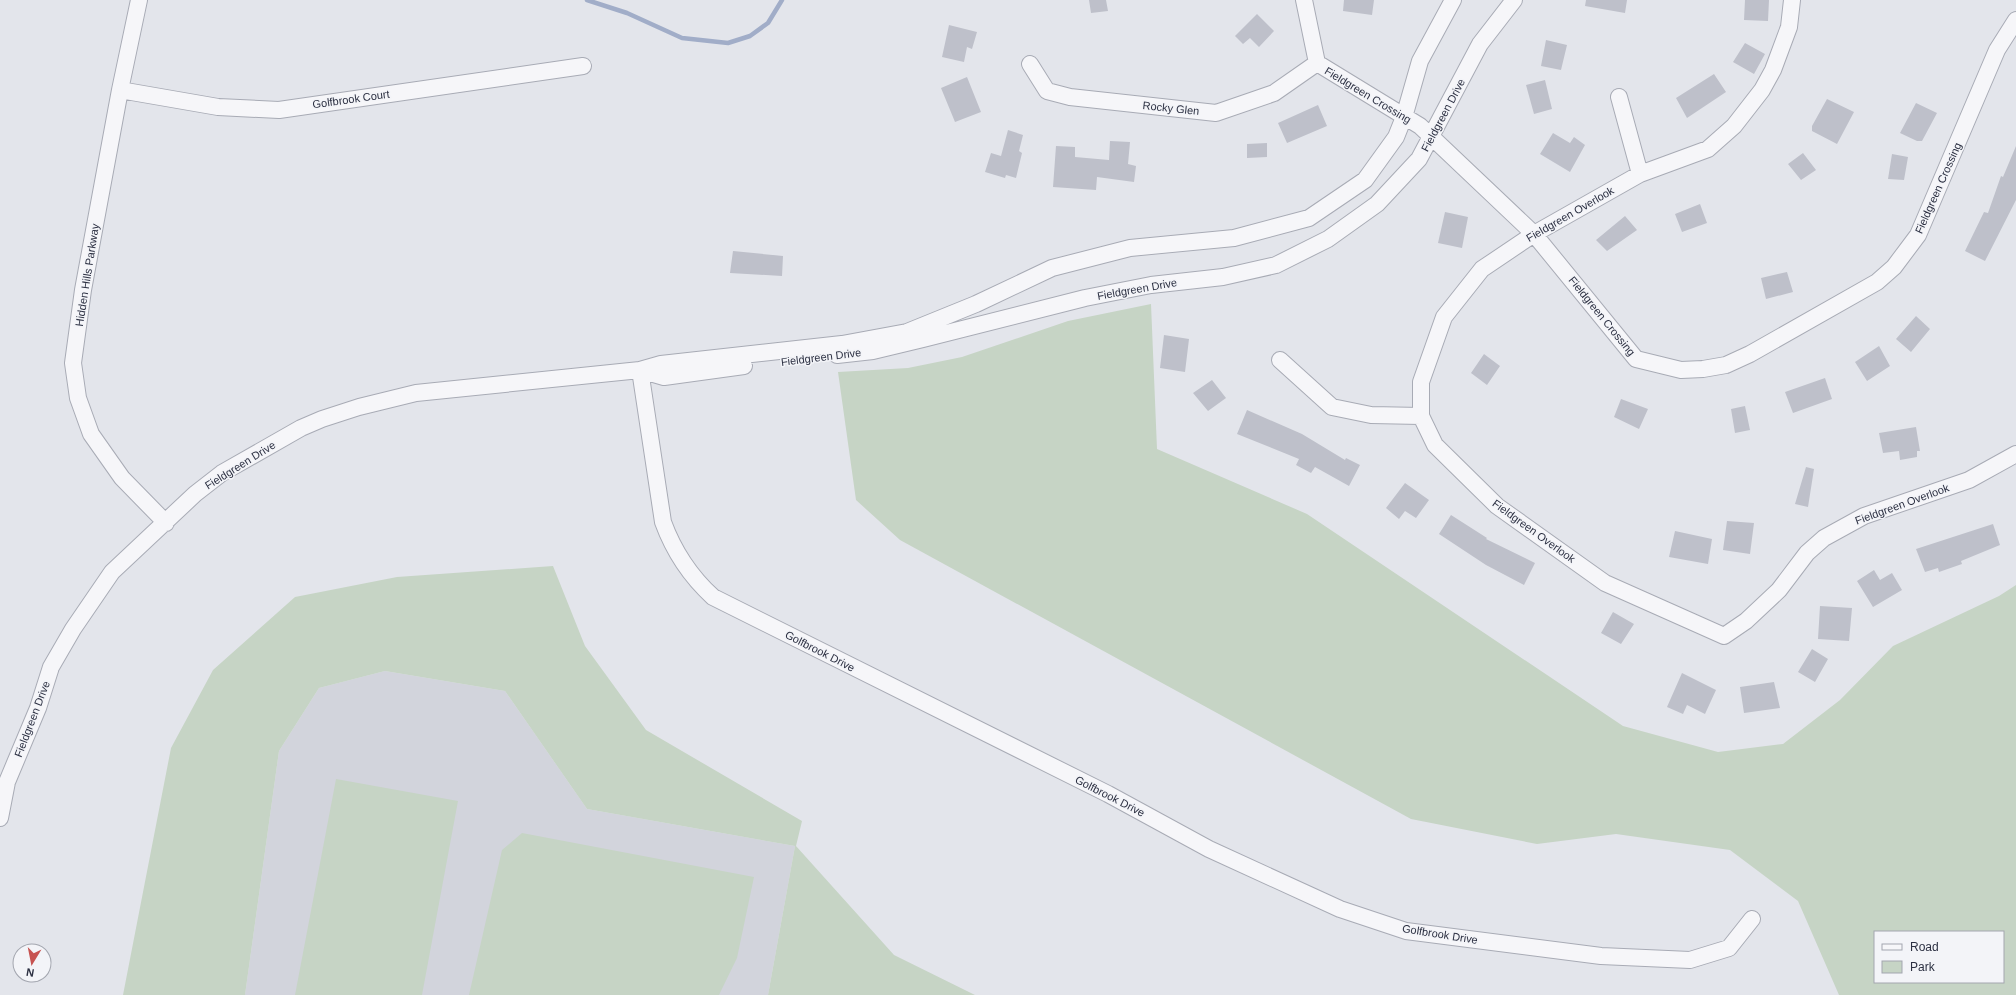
<svg xmlns="http://www.w3.org/2000/svg" width="2016" height="995" font-family="Arial,sans-serif">
<style>
.built{fill:#d2d4dc}
.green{fill:#c6d4c5;fill-rule:evenodd}
.lines{fill:none;stroke-linecap:round;stroke-linejoin:round}
.stream{stroke:#a1adc8;stroke-width:4.5}
.building{fill:#bec0ca}
.minor-casing{stroke:#a8abb5;stroke-width:18}
.minor{stroke:#f6f6f9;stroke-width:16}
.labels{text-anchor:middle;stroke-width:3;stroke-linejoin:round;paint-order:stroke}
.street-label{font-size:11px;fill:#2c3042;stroke:#f3f4f8}
</style>
<rect width="100%" height="100%" fill="#e3e5eb"/>
<path class="built" d="M385,671L505,691L587,809L795,846L768,995H245L279,751L319,688Z"/>
<path class="green" d="M1151,304L1157,449L1307,514L1623,726L1718,752L1783,744L1840,700L1893,646L1999,596L2016,585V995H1839L1798,901L1730,850L1616,834L1537,844L1411,819L900,540L856,500L838,372L908,368L962,357L1068,321ZM1875,932H2003V982H1875Z
M553,566L585,646L646,730L802,821L796,846L894,955L975,995H768L795,846L587,809L505,691L385,671L319,688L279,751L245,995H123L171,748L213,670L295,597L397,577Z
M336,779L458,801L422,995H295Z
M522,833L754,877L737,958L719,995H469L502,850Z"/>
<g class="lines">
<path class="stream" d="M587,0L627,13L682,38L728,43L750,36L768,23L782,0"/>
</g>
<path class="building" d="M1089,0H1106L1108,11L1091,13Z
M1344,0H1374L1372,15L1343,11Z
M1586,0H1627L1625,13L1585,6Z
M1745,0H1769L1768,21L1744,20Z
M1257,14L1274,31L1259,47L1250,38L1243,44L1235,36Z
M949,25L977,32L972,49L967,47L964,62L942,57Z
M1546,40L1567,45L1561,70L1541,66Z
M1745,43L1765,54L1754,74L1733,62Z
M1714,74L1726,92L1687,118L1676,98Z
M967,77L981,112L955,122L941,88Z
M1545,80L1552,109L1534,114L1526,85Z
M1827,99L1854,112L1837,144L1812,131V126Z
M1916,103L1937,113L1922,141H1917L1900,133Z
M1318,105L1327,126L1287,143L1278,123Z
M1008,130L1023,135L1019,151L1022,153L1016,178L1006,175L1005,178L985,172L991,153L1001,156Z
M1553,133L1570,143L1574,137L1585,145L1570,172L1540,154Z
M1110,141L1130,142L1128,164L1136,166L1134,182L1097,177L1096,190L1053,187L1056,146L1075,147V157L1109,160Z
M1267,143V157L1247,158V144Z
M2016,146V200L1985,261L1965,251L1984,212L1988,213L2001,176L2003,177Z
M1803,153L1816,170L1801,180L1788,164Z
M1892,154L1908,157L1904,180L1888,179Z
M1700,204L1707,223L1682,232L1675,214Z
M1445,212L1468,217L1462,248L1438,243Z
M1625,216L1637,230L1607,251L1596,240Z
M733,251L783,256L782,276L730,273Z
M1787,272L1793,292L1766,299L1761,278Z
M1916,316L1930,329L1911,352L1896,339Z
M1164,335L1189,339L1185,372L1160,368Z
M1879,346L1890,366L1867,381L1855,362Z
M1484,354L1500,366L1487,385L1471,373Z
M1825,378L1832,399L1793,413L1785,392Z
M1212,380L1226,398L1208,411L1193,393Z
M1621,399L1648,409L1639,429L1614,417Z
M1745,406L1750,430L1735,433L1731,409Z
M1247,410L1302,434L1345,460L1346,458L1360,465L1349,486L1315,467L1311,473L1296,465L1299,459L1237,434Z
M1916,427L1920,451H1917V457L1900,460L1899,451L1883,453L1879,433Z
M1806,467L1814,469L1808,507L1795,504Z
M1405,483L1429,500L1416,518L1405,511L1399,519L1386,508Z
M1451,515L1487,538L1486,539L1535,563L1524,585L1486,565L1439,534Z
M1727,521L1754,523L1750,554L1723,550Z
M1993,524L2000,545L1961,561L1962,564L1939,572L1938,568L1925,572L1916,549Z
M1675,531L1712,539L1708,564L1669,557Z
M1874,570L1880,580L1892,573L1902,590L1873,607L1857,581Z
M1820,606L1852,608L1849,641L1818,639Z
M1613,612L1634,624L1621,644L1601,633Z
M1812,649L1828,659L1815,682L1798,672Z
M1682,673L1716,690L1705,714L1687,705L1683,714L1667,707Z
M1774,682L1780,708L1744,713L1740,687Z"/>
<g class="lines">
<g class="minor-casing">
<path id="minor" d="M139,0L120,90L83,290L73,363L78,398L91,434L122,478L166,523
M1304,0L1317,63L1420,126L1534,234L1636,359L1681,370L1703,369L1726,365L1750,354L1877,282L1894,267L1918,235L1997,50L2016,20
M1792,0L1789,27L1773,70L1762,90L1734,126L1708,149L1640,174L1534,234L1482,269L1444,317L1421,382V416L1435,445L1497,506L1605,583L1724,636L1746,621L1779,590L1807,553L1824,538L1864,516L1969,480L2016,454
M1030,64L1047,91L1070,97L1216,113L1274,93L1317,63
M120,90L218,107L279,110L583,66
M1619,97L1640,174
M837,355L873,351L923,339L1085,298L1151,285L1223,277L1276,265L1328,239L1377,204L1419,159L1480,44L1514,0
M1280,360L1332,407L1371,415L1421,416
M640,370L663,522C674,552 690,576 713,597L1108,794L1209,849L1340,909L1406,931L1601,956L1690,960L1729,948L1752,919
M640,370L664,377L744,366
M0,818L7,782L38,708L51,667L73,629L112,572L195,494L222,473L301,428L322,419L359,407L416,393L640,370L661,364L842,344L907,332L976,304L1052,268L1130,248L1234,238L1309,218L1365,180L1396,137L1404,117L1420,61L1453,0"/>
</g>
<use href="#minor" class="minor"/>
</g>
<g class="labels">
<g class="street-label">
<text transform="translate(1368 95) rotate(31)" y="4">Fieldgreen Crossing</text>
<text transform="translate(351 99) rotate(-8)" y="4">Golfbrook Court</text>
<text transform="translate(1171 108) rotate(6)" y="4">Rocky Glen</text>
<text transform="translate(1443 115) rotate(-62)" y="4">Fieldgreen Drive</text>
<text transform="translate(1938 188) rotate(-66)" y="4">Fieldgreen Crossing</text>
<text transform="translate(1570 214) rotate(-30)" y="4">Fieldgreen Overlook</text>
<text transform="translate(87 275) rotate(-81)" y="4">Hidden Hills Parkway</text>
<text transform="translate(1137 289) rotate(-10)" y="4">Fieldgreen Drive</text>
<text transform="translate(1602 316) rotate(51)" y="4">Fieldgreen Crossing</text>
<text transform="translate(821 357) rotate(-7)" y="4">Fieldgreen Drive</text>
<text transform="translate(240 465) rotate(-32)" y="4">Fieldgreen Drive</text>
<text transform="translate(1902 504) rotate(-20)" y="4">Fieldgreen Overlook</text>
<text transform="translate(1534 531) rotate(36)" y="4">Fieldgreen Overlook</text>
<text transform="translate(820 651) rotate(27)" y="4">Golfbrook Drive</text>
<text transform="translate(32 719) rotate(-69)" y="4">Fieldgreen Drive</text>
<text transform="translate(1110 796) rotate(27)" y="4">Golfbrook Drive</text>
<text transform="translate(1440 934) rotate(9)" y="4">Golfbrook Drive</text>
</g>
</g>
<rect x="1874" y="931" width="130" height="52" fill="#f3f4f8" stroke="#a3a6af"/>
<rect x="1882" y="944" width="20" height="6" fill="#f6f6f9" stroke="#a3a6af"/>
<text x="1910" y="951" font-size="12" fill="#2c3042">Road</text>
<rect x="1882" y="961" width="20" height="12" fill="#c6d4c5" stroke="#a3a6af"/>
<text x="1910" y="971" font-size="12" fill="#2c3042">Park</text>
<g transform="translate(32 963) rotate(190)"><circle r="19" fill="#f3f4f8" stroke="#a3a6af"/>
<path d="M0-3L7 15L0 10L-7 15Z" fill="#c75351"/>
<text y="-6" font-size="11" font-weight="bold" text-anchor="middle" fill="#2c3042">N</text>
</g>
</svg>
